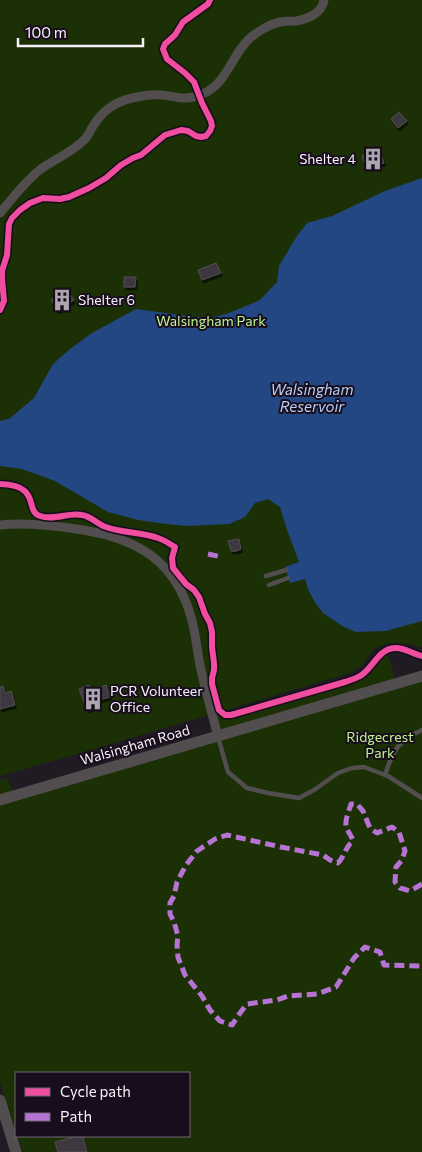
<svg xmlns="http://www.w3.org/2000/svg" width="422" height="1152" font-family="Commissioner,sans-serif">
<style>
.green{fill:#1b3005}
.water{fill:#234782}
.building{fill:#3e383f;stroke:#534c53;filter:url(#shadow)}
.lines{fill:none;stroke-linecap:round;stroke-linejoin:round}
.service{stroke:#524e4f;stroke-width:4.5}
.minor{stroke:#524e4f;stroke-width:9}
.tertiary{stroke:#524e4f;stroke-width:11}
.quiet{stroke:#b673d3;stroke-width:5;stroke-dasharray:10 5;stroke-linecap:butt}
.cycleway-casing{stroke:#180d1d;stroke-width:9}
.cycleway{stroke:#ef4d9e;stroke-width:6}
.labels{text-anchor:middle;stroke-width:4;stroke-linejoin:round;paint-order:stroke}
.poi-label{font-size:14px;fill:#f9f1fc;stroke:#180d1d;text-anchor:start}
.park-label{font-size:14px;fill:#bdf78e;stroke:#180d1d}
.street-label{font-size:14px;fill:#f9f1fc;stroke:#180d1d}
.water-label{font-size:15px;font-style:italic;fill:#b6cef4;stroke:#180d1d}
</style>
<defs>
<filter id="shadow"><feDropShadow dx="1.5" dy="3" stdDeviation="0" flood-color="#0009"/></filter>
</defs>
<rect width="100%" height="100%" fill="#201a22"/>
<path class="green" d="M0,0H422V647L408,644L388,643L374,649L362,665L350,673L91,750L0,776Z
M386,648L395,679L221,730L217,717L352,677L365,668L376,653Z
M422,682V1152H23L17,1136H189V1073H16V1133L0,1083V801Z
M7,778L13,791L0,795V780Z"/>
<path class="water" d="M422,178V621L386,631L356,632L344,627L323,613L314,601L308,589L305,579L290,583L285,567L299,562L287,530L280,507L268,499L255,503L245,517L229,524L187,526L166,524L138,520L108,512L55,481L22,469L0,466V421L9,419L34,398L53,364L70,349L92,333L136,309L195,317L211,318L229,313L260,300L277,282L279,266L297,236L307,223L332,216L385,191Z"/>
<path class="building" d="M399,112L407,121L398,128L391,119Z
M380,151L384,163L366,168L362,156Z
M216,263L221,273L202,280L198,270Z
M124,277H136L135,287H124Z
M67,290L74,300L58,311L51,300Z
M239,539L241,549L236,551H231L228,541Z
M89,685L91,690L106,685L110,697L95,701L97,706L87,710L79,689Z
M3,686L5,693L11,691L15,705L0,709V687Z
M78,1136H83L87,1152H58L55,1142Z"/>
<g class="lines">
<path class="service" d="M266,576L286,570
M269,585L288,578
M218,737L228,772L247,788L268,793L299,798L314,790L338,773L352,768L364,767L388,776L422,798
M385,775C393,750 398,741 422,730"/>
<path class="minor" d="M0,213C13,198 25,181 41,169C55,159 73,152 85,139C88,136 90,131 93,126C98,118 105,110 114,105C125,98 148,94 161,95C179,96 183,102 202,94C226,85 231,57 248,40C252,36 258,32 263,29C268,26 275,23 280,22C285,21 291,21 296,21C308,19 322,13 324,0
M0,525C26,522 58,526 83,530C138,539 175,561 191,617C196,634 197,652 201,670C206,692 212,714 218,736"/>
<path class="tertiary" d="M0,800L422,676
M0,1100L16,1152"/>
<path class="quiet" d="M208,554L222,557
M422,884L410,891L400,888L395,882L396,867L402,860L405,851L399,832L392,827L377,833L370,828L363,811L357,804H351C349,811 345,819 346,826C347,831 352,836 353,841C345,847 345,856 338,863L330,860L323,855L281,847L227,835L215,839L197,851L186,865L177,882L174,896L170,903V914L174,922L178,936L177,945L178,957L185,975L202,996L210,1010L220,1021L232,1025L240,1013L247,1004L277,1000L288,996L317,994L336,987L354,958L365,947L380,952L384,965L422,966"/>
<g class="cycleway-casing">
<path id="cycleway" d="M0,310L4,301L2,279V271L7,255L9,224L12,218L20,210L30,203L43,198L60,199L69,197L89,188L106,178L121,165L133,158L141,155L165,135L181,130L188,131L196,136L201,137L206,136L210,131L212,126L211,121L202,103L194,82L185,73L167,59L163,49L165,44L175,35L183,22L208,4L210,0
M0,484C42,485 24,511 40,516C54,521 68,512 82,515C91,516 97,524 106,527C122,533 141,532 158,538C164,540 170,544 175,547L172,558L173,568L186,584L194,590L199,597L205,614L210,623L212,632V647L214,663V670L212,678V684L219,710L225,715H231L345,682C350,680 355,679 360,676C373,669 378,648 396,648C405,648 413,654 422,656"/>
</g>
<use href="#cycleway" class="cycleway"/>
</g>
<defs>
<g id="building-bare" transform="scale(1.725)"><path d="M-4-6H4V6H1V3H-1V6H-4ZM-2.5-4.3h1.7v1.8h-1.7ZM.8-4.3h1.7v1.8H.8ZM-2.5-1h1.7V.8h-1.7ZM.8-1h1.7V.8H.8Z" fill="#ada6b0" stroke="#180d1d" stroke-width="2.5" paint-order="stroke"/></g>
</defs>
<g fill-rule="evenodd">
<use href="#building-bare" x="373" y="159"/>
<use href="#building-bare" x="62" y="300"/>
<use href="#building-bare" x="93" y="699"/>
</g>
<g class="labels">
<g class="poi-label">
<text x="356" y="164" text-anchor="end">Shelter 4</text>
<text x="78" y="305">Shelter 6</text>
<text x="110" y="696">PCR Volunteer<tspan x="110" dy="16">Office</tspan></text>
</g>
<g class="park-label">
<text x="211" y="326">Walsingham Park</text>
<text x="380" y="742">Ridgecrest<tspan x="380" dy="16">Park</tspan></text>
</g>
<g class="street-label">
<text transform="translate(135 745) rotate(-16)" y="5">Walsingham Road</text>
</g>
<g class="water-label">
<text x="312" y="395">Walsingham<tspan x="312" dy="17">Reservoir</tspan></text>
</g>
</g>
<rect x="15" y="1072" width="175" height="65" fill="#180d1d" stroke="#726876"/>
<rect x="25" y="1088" width="25" height="8" fill="#ef4d9e" stroke="#726876"/>
<text x="60" y="1097" font-size="15" fill="#f9f1fc">Cycle path</text>
<rect x="25" y="1113" width="25" height="8" fill="#b673d3" stroke="#726876"/>
<text x="60" y="1122" font-size="15" fill="#f9f1fc">Path</text>
<path d="M18 38v8h125v-8" fill="none" stroke="#f9f1fc" stroke-width="2.5"/>
<text x="25" y="38" font-size="15" fill="#f9f1fc" stroke="#180d1d" stroke-width="4" paint-order="stroke">100 m</text>
</svg>
